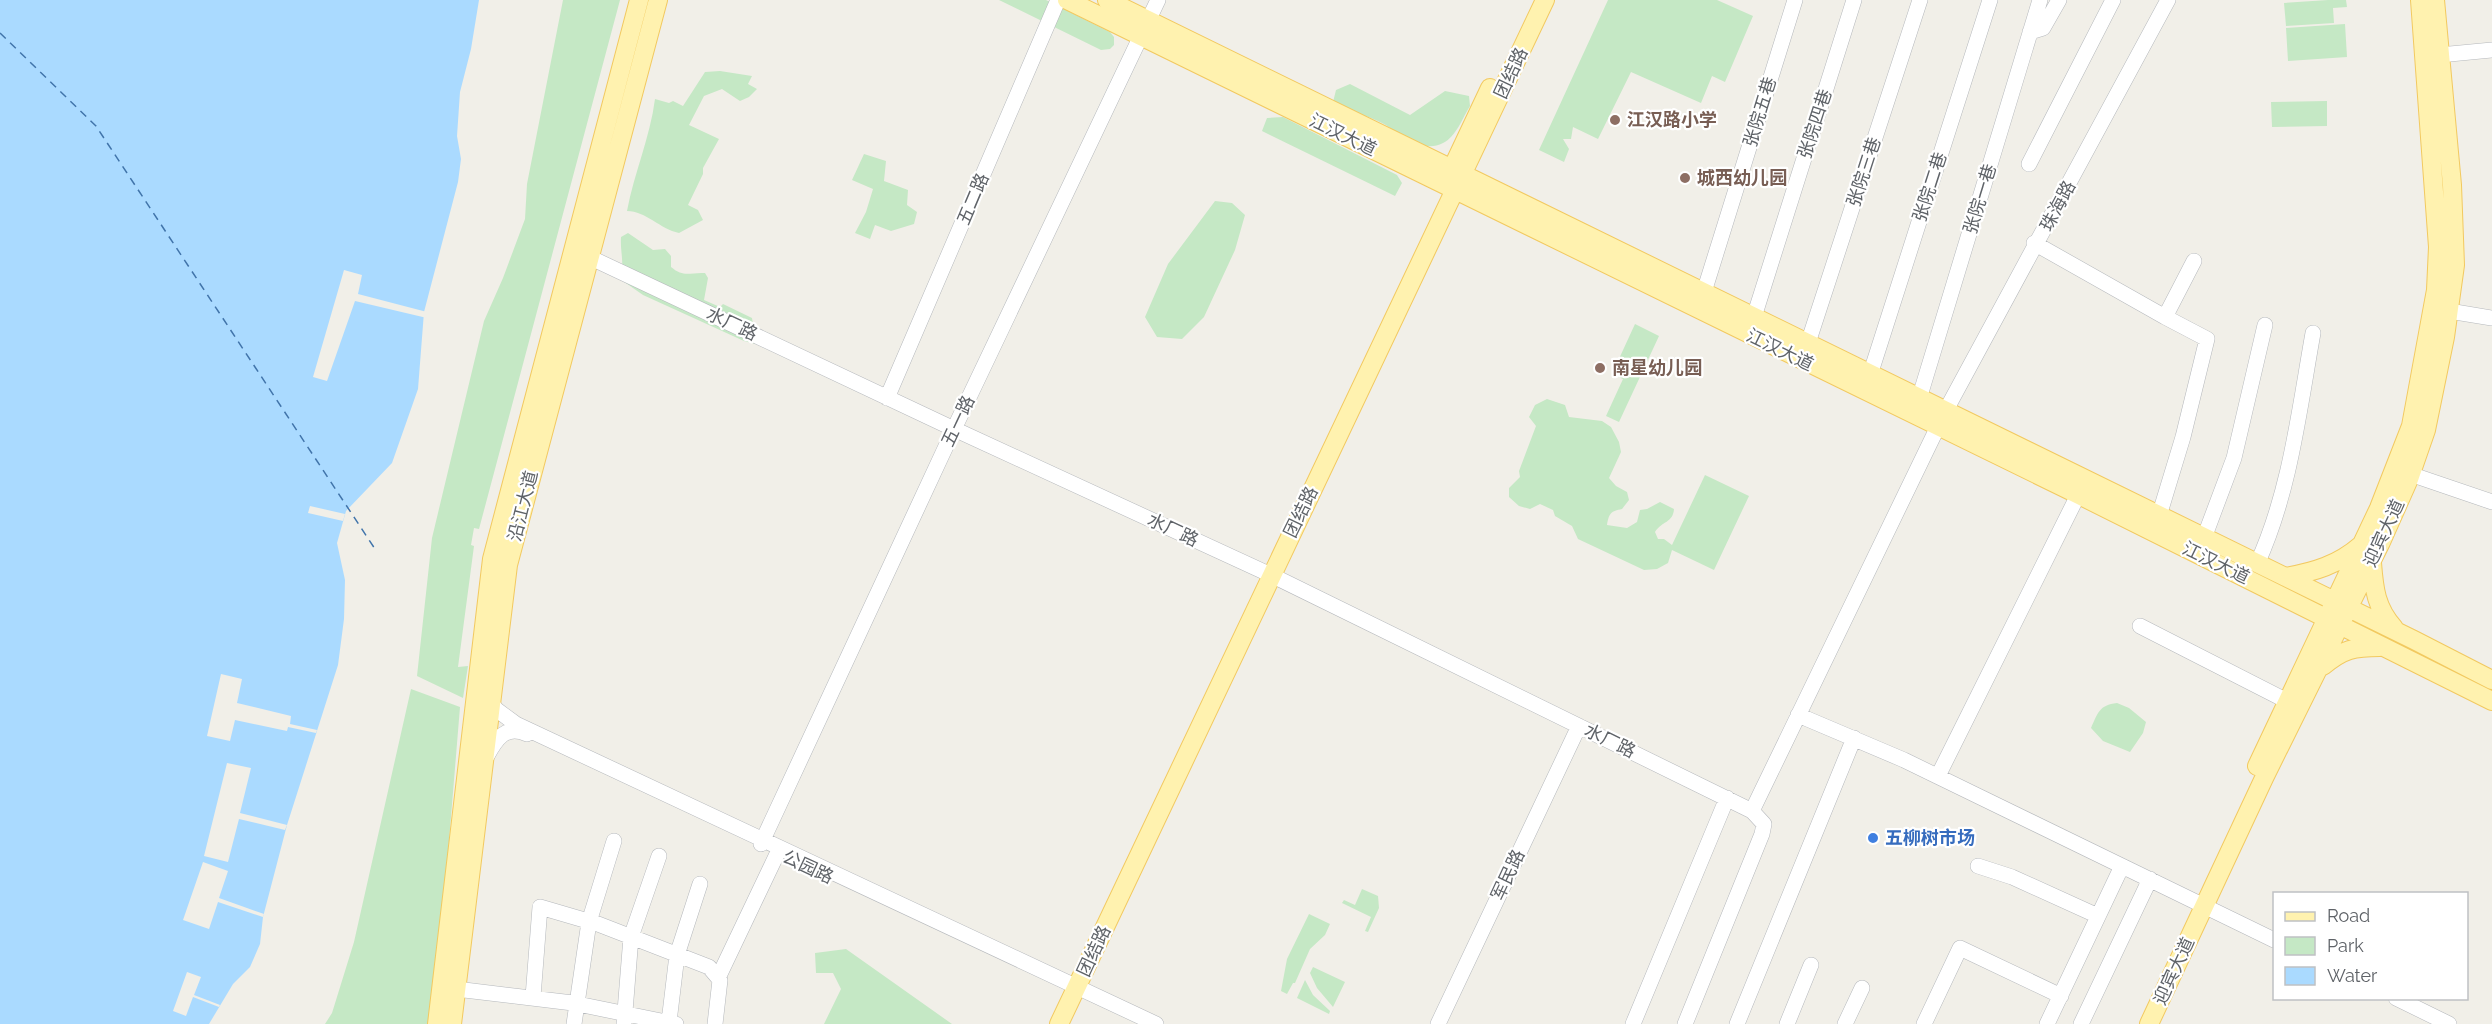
<svg xmlns="http://www.w3.org/2000/svg" width="2492" height="1024" font-family="Raleway,'Noto Sans SC',sans-serif">
<style>
.green{fill:#c5e8c5}
.water{fill:#aadaff}
.pier{fill:#f1efe8}
.lines{fill:none;stroke-linecap:round;stroke-linejoin:round}
.ferry{stroke:#4174aa;stroke-width:1.5;stroke-dasharray:8 6;stroke-linecap:butt}
.minor-casing{stroke:#b5b8bc;stroke-width:16}
.major-casing{stroke:#f2c960;stroke-width:20}
.minor{stroke:#fff;stroke-width:15}
.major{stroke:#fff2af;stroke-width:18}
.education-dot{fill:#8d6e63;stroke:#fff;stroke-width:2}
.shop-dot{fill:#3f7fe0;stroke:#fff;stroke-width:2}
.labels{text-anchor:middle;stroke-width:4.5;stroke-linejoin:round;paint-order:stroke}
.street-label{font-size:18px;fill:#5f6368;stroke:#fff}
.education-label{font-size:18px;font-weight:bold;fill:#785e54;stroke:#fff;text-anchor:start}
.shop-label{font-size:18px;font-weight:bold;fill:#366cbe;stroke:#fff;text-anchor:start}
</style>
<rect width="100%" height="100%" fill="#f1efe8"/>
<path class="green" d="M563,0H620L479,529L474,528L471,545L474,546L458,667L468,666L463,698L417,676L432,538L484,321L503,278L525,219L527,184Z
M999,0H1046L1110,32L1114,37V45L1110,49L1101,50Z
M1608,0H1717L1753,16L1725,82L1712,76L1701,103L1631,72L1598,139L1573,127L1571,139H1563L1569,149L1564,162L1539,150Z
M2328,0H2346L2347,7L2333,8L2334,23L2286,26L2284,3Z
M2345,24L2347,57L2288,61L2286,28Z
M720,71L752,76L748,84L757,89L749,97L740,101L722,89L704,96L689,125L719,139L703,168V174L688,205L698,210L703,220L679,233C660,229 646,211 627,211C634,173 650,138 655,99L669,103L673,101L683,106L705,72Z
M1350,84L1410,115L1445,91L1469,96L1470,106C1463,117 1456,137 1443,143C1422,154 1401,134 1384,124C1368,116 1349,110 1333,102L1336,90Z
M2327,101V126L2272,127L2271,102Z
M1283,117L1397,175L1402,183L1395,196L1262,131L1267,118Z
M864,154L886,161L884,181L908,190L907,205L917,212L914,224L891,231L875,225L870,239L855,233L866,212L873,189L852,180Z
M1215,201L1232,203L1245,215L1235,250L1204,317L1182,339L1157,337L1145,317L1168,264Z
M628,233L653,250L665,249L671,256V267C684,278 690,272 705,273L708,278L704,300L720,307L723,304L752,318L756,344L744,341L643,295L620,279C625,263 620,253 621,237Z
M1635,324L1659,336L1619,422L1606,416L1623,379L1612,374Z
M1547,399L1565,405L1569,417L1602,421L1611,427L1619,442L1621,452L1609,478L1616,486L1627,492L1629,500L1622,509C1611,511 1609,513 1607,525L1627,528L1637,522L1640,510L1647,509L1660,502L1674,509C1673,523 1662,521 1655,532L1658,539H1664L1672,545L1705,475L1749,496L1714,570L1672,550L1668,563L1657,569L1644,570L1578,539L1572,526L1555,516L1553,510L1540,504L1530,509L1519,506L1509,497V488L1520,477L1519,471L1536,426L1529,417L1535,405Z
M411,689L460,707L434,1024H325L332,1013L354,942Z
M2117,703L2129,708L2146,722L2143,733L2130,752L2103,741L2091,728C2098,713 2099,705 2117,703Z
M1362,889L1378,896L1379,908L1368,932L1365,931L1371,917L1342,903L1344,900L1355,905Z
M1309,914L1330,924L1325,935L1310,949L1295,983H1293L1287,994L1281,991L1287,959Z
M846,949L952,1024H824L841,989L833,973H816L815,953Z
M1313,967L1345,982L1333,1007L1317,988L1310,973Z
M1305,980L1313,995L1330,1011L1329,1014L1297,998Z"/>
<path class="water" d="M0,0H479L471,49L460,92L457,136L461,159L458,182L424,312L418,389L392,463L346,511L337,543L345,580L344,619L338,665L287,825L263,917L260,944L250,967L233,984L209,1024H0Z"/>
<path class="pier" d="M344,270L362,275L358,294L427,312V318L355,301L327,381L313,377Z
M310,506L345,514L343,521L308,513Z
M221,674L242,679L237,703L291,716L290,724L317,730L316,733L288,727L287,731L235,720L230,741L207,736Z
M227,763L251,768L240,813L287,825L285,830L239,819L228,862L204,856Z
M203,862L228,871L219,898L264,914L263,917L218,902L209,929L183,920Z
M187,972L201,977L194,995L220,1005L219,1007L193,997L186,1016L173,1011Z"/>
<g class="lines">
<path class="ferry" d="M0,33L96,126L377,552"/>
<g class="minor-casing">
<path id="minor" d="M2030,32L2043,28L2059,0
M2429,56L2492,50
M2029,164L2113,0
M2034,243L2165,317L2194,261
M589,257L954,429L1271,575L1752,811L1764,824L1762,834L1685,1024
M1704,292L1795,0
M2449,311L2492,318
M1754,317L1854,0
M1808,343L1920,0
M1870,375L1990,0
M887,398L1058,0
M1919,399L2040,0
M2410,474L2492,502
M2159,516L2183,437L2207,339L2165,317
M2204,538L2234,458L2265,325
M2257,564C2290,492 2299,411 2313,333
M2140,626L2287,701
M486,697L497,710L516,724L1156,1024
M1798,715L1904,760L2274,940
M487,756C496,739 506,724 527,734
M1938,776L2083,485
M1752,811L1945,412L2168,0
M761,844L954,429L1158,0
M1978,866L2012,877L2098,916
M718,978L778,852
M456,989L573,1003L676,1024
M533,997L540,907L598,924L709,967L720,980L715,1024
M2396,998L2449,1024
M669,1022L677,955L700,884
M574,1024L589,922L614,841
M624,1024L631,937L659,856
M1438,1024L1579,726
M1633,1024L1727,798
M1737,1024L1854,738
M1787,1024L1811,965
M1845,1024L1862,988
M1924,1024L1960,948L2061,996
M2047,1024L2122,866
M2081,1024L2150,879"/>
</g>
<g class="major-casing">
<path id="major" d="M1067,0L2079,495L2492,701
M1107,0L2414,640L2492,680
M1448,177L1490,88
M2372,563C2374,589 2376,608 2394,628
M2285,577C2314,572 2338,565 2361,545
M2323,666C2343,649 2354,647 2380,647
M2257,766L2379,508L2411,426L2436,290L2438,247L2420,0
M437,1024L492,559L639,0
M452,1024L508,565L658,0
M1059,1024L1545,0
M2149,1024L2265,776L2381,542L2409,479L2426,430L2445,337L2455,265L2452,185L2435,0"/>
</g>
<use href="#minor" class="minor"/>
<use href="#major" class="major"/>
</g>
<g class="education-dot">
<circle cx="1615" cy="120" r="6"/>
<circle cx="1685" cy="178" r="6"/>
<circle cx="1600" cy="368" r="6"/>
</g>
<circle class="shop-dot" cx="1873" cy="838" r="6"/>
<g class="labels">
<g class="street-label">
<text transform="translate(1511 73) rotate(-65)" y="6">团结路</text>
<text transform="translate(1760 112) rotate(-73)" y="6">张院五巷</text>
<text transform="translate(1815 124) rotate(-72)" y="6">张院四巷</text>
<text transform="translate(1343 135) rotate(26)" y="6">江汉大道</text>
<text transform="translate(1864 172) rotate(-72)" y="6">张院三巷</text>
<text transform="translate(1930 187) rotate(-72)" y="6">张院二巷</text>
<text transform="translate(973 199) rotate(-67)" y="6">五二路</text>
<text transform="translate(1980 199) rotate(-73)" y="6">张院一巷</text>
<text transform="translate(2058 206) rotate(-62)" y="6">珠海路</text>
<text transform="translate(732 324) rotate(25)" y="6">水厂路</text>
<text transform="translate(1780 350) rotate(26)" y="6">江汉大道</text>
<text transform="translate(958 421) rotate(-65)" y="6">五一路</text>
<text transform="translate(523 506) rotate(-76)" y="6">沿江大道</text>
<text transform="translate(1301 512) rotate(-64)" y="6">团结路</text>
<text transform="translate(1173 530) rotate(25)" y="6">水厂路</text>
<text transform="translate(2384 533) rotate(-65)" y="6">迎宾大道</text>
<text transform="translate(2216 563) rotate(26)" y="6">江汉大道</text>
<text transform="translate(1610 741) rotate(26)" y="6">水厂路</text>
<text transform="translate(808 867) rotate(25)" y="6">公园路</text>
<text transform="translate(1508 875) rotate(-65)" y="6">军民路</text>
<text transform="translate(1094 951) rotate(-65)" y="6">团结路</text>
<text transform="translate(2174 971) rotate(-65)" y="6">迎宾大道</text>
</g>
<g class="education-label">
<text x="1627" y="126">江汉路小学</text>
<text x="1697" y="184">城西幼儿园</text>
<text x="1612" y="374">南星幼儿园</text>
</g>
<g class="shop-label">
<text x="1885" y="844">五柳树市场</text>
</g>
</g>
<rect x="2273" y="892" width="195" height="108" fill="#ffffff" stroke="#bfc1c3" stroke-width="1.5"/>
<rect x="2285" y="912" width="30" height="9" fill="#fff2af" stroke="#bfc1c3" stroke-width="1.5"/>
<text x="2327" y="922" font-size="18" fill="#5f6368">Road</text>
<rect x="2285" y="937" width="30" height="18" fill="#c5e8c5" stroke="#bfc1c3" stroke-width="1.5"/>
<text x="2327" y="952" font-size="18" fill="#5f6368">Park</text>
<rect x="2285" y="967" width="30" height="18" fill="#aadaff" stroke="#bfc1c3" stroke-width="1.5"/>
<text x="2327" y="982" font-size="18" fill="#5f6368">Water</text>
</svg>
